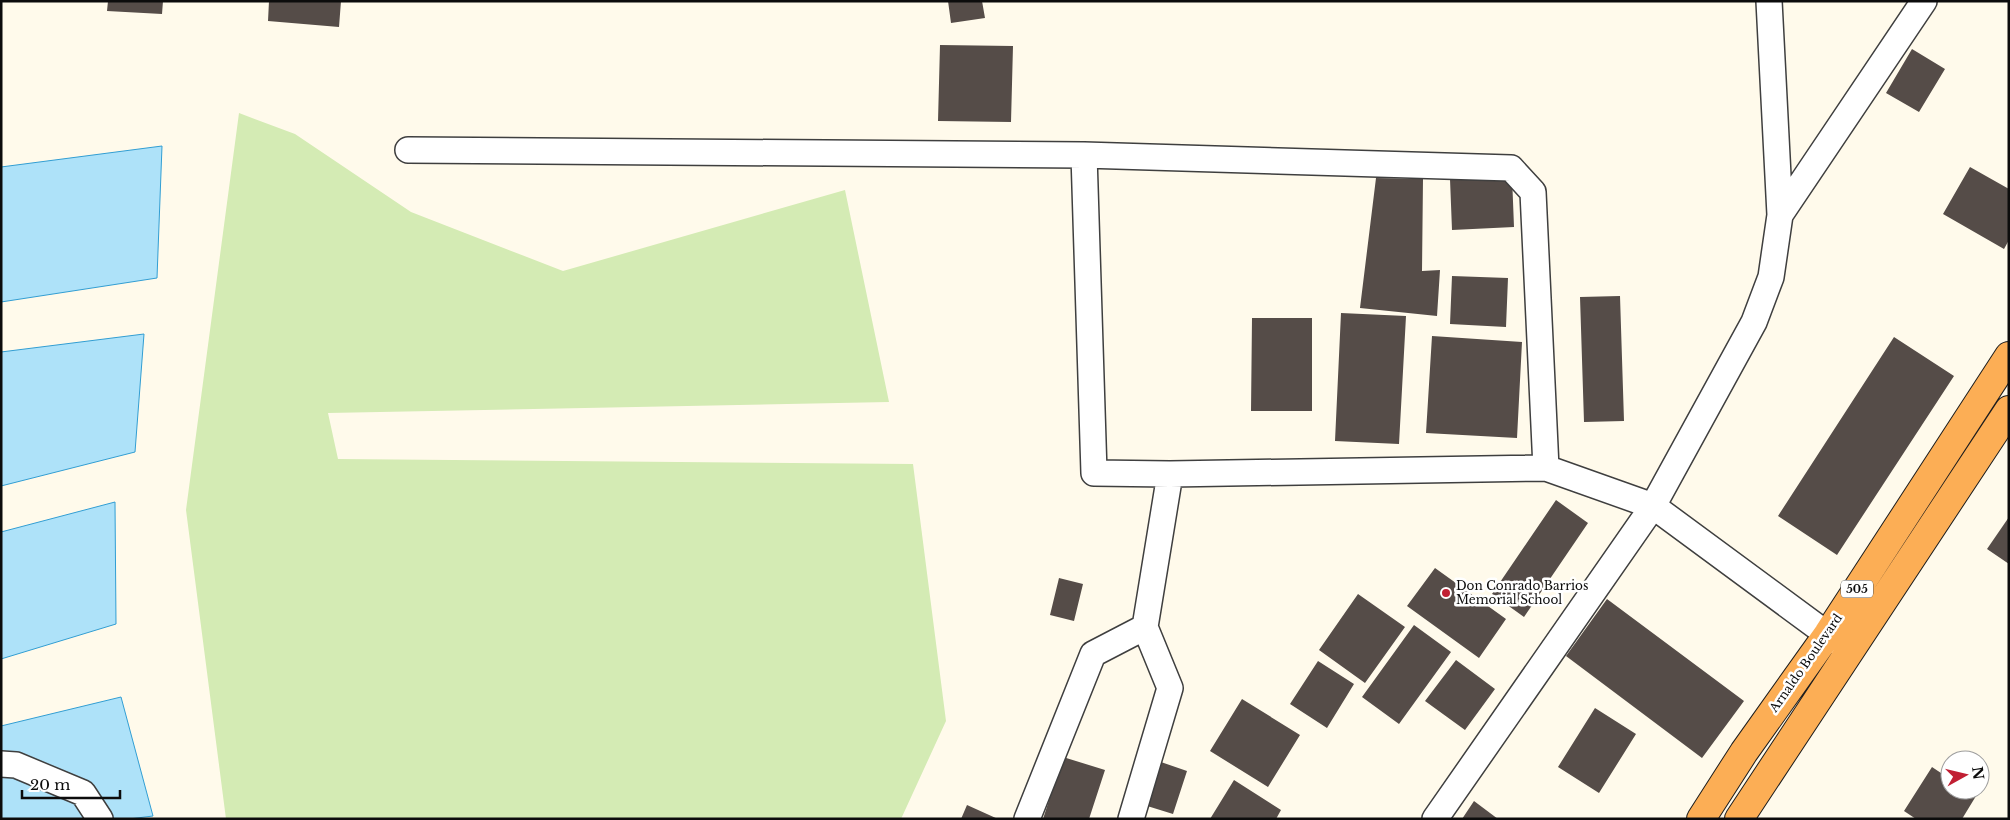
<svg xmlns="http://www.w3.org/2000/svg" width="2010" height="820" font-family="'Libre Baskerville',serif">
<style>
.green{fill:#d4ebb4}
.water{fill:#aee2f9;stroke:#329ed3}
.building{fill:#554c48}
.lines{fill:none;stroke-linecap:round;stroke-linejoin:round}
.minor-casing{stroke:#3f3f3f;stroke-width:28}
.trunk-casing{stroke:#1d1d1d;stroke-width:30}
.minor{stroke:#fff;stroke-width:25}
.trunk{stroke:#fcae55;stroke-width:28}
.poi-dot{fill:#c11f33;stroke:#fff;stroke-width:2}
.labels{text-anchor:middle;stroke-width:5;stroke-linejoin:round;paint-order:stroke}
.shield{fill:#fff;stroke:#555;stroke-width:1}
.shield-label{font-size:11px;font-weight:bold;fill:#0c0c0c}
.poi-label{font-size:12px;fill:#0c0c0c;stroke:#fff;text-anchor:start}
.street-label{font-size:12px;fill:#0c0c0c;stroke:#fff}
</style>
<rect width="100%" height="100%" fill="#fffaeb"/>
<path class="green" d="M239,113L295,134L411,212L563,271L845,190L889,402L328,413L338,459L913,464L946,721L901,819H226L186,510Z"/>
<path class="water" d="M162,146L157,278L1,302V167Z
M144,334L135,452L1,486V352Z
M115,502L116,624L1,659V532Z
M121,697L153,816L129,819H1V726Z"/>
<path class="building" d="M108,1H163L162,14L107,11Z
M269,1H341L339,27L268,21Z
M948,1H982L985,18L951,23Z
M940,45L1013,46L1011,122L938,121Z
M1912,49L1945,69L1919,112L1886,93Z
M1970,167L2009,189V240L2004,249L1943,214Z
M1512,176L1514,227L1452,230L1450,179Z
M1376,178L1423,179L1422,271L1440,270L1437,316L1360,308Z
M1452,276L1508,278L1506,327L1450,324Z
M1620,296L1624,421L1584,422L1580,297Z
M1341,313L1406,316L1399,444L1335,441Z
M1252,318H1312V411H1251Z
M1432,336L1522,342L1517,438L1426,433Z
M1894,337L1954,376L1837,555L1778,516Z
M1556,500L1588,523L1524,617L1492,594Z
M2009,517V564L1987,549Z
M1435,568L1506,619L1479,658L1407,606Z
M1059,578L1083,584L1074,621L1050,615Z
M1358,594L1405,627L1365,683L1319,650Z
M1607,599L1744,701L1702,758L1566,656Z
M1414,625L1451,652L1399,724L1362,697Z
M1456,660L1495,689L1465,730L1425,701Z
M1318,661L1354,684L1327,728L1290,704Z
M1242,699L1300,735L1268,787L1210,751Z
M1595,708L1636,734L1599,793L1558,767Z
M1063,757L1105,770L1089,819H1043Z
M1158,761L1187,771L1173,814L1144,805Z
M1932,767L1950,779V790H1968L1976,796L1962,819H1916L1904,811Z
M1234,780L1281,810L1276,819H1210Z
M1474,801L1498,819H1462Z
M967,805L998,819H961Z"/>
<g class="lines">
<g class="minor-casing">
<path id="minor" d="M408,150L1084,155L1511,168L1533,192L1546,468
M1084,155L1094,473L1170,474L1546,468L1653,506L1843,646
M1780,215L1924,1
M1,764L16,765L83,793L100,819
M1027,819L1093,654L1145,627
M1131,819L1170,688L1145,627L1170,474
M1435,819L1653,506L1754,322L1771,277L1780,215L1769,1"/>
</g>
<g class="trunk-casing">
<path id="trunk" d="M1701,819L1744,752L1828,634L2009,356
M1739,819L2009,410"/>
</g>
<use href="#minor" class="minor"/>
<use href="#trunk" class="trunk"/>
</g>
<circle class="poi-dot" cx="1446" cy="593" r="5"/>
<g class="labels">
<rect class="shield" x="1841" y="580.5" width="32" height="17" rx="4"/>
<g class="shield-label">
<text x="1857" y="593">505</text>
</g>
<g class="poi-label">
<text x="1456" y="590">Don Conrado Barrios<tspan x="1456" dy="14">Memorial School</tspan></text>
</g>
<g class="street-label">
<text transform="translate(1806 663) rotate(-55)" y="4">Arnaldo Boulevard</text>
</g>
</g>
<rect width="2010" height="820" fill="none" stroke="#0c0c0c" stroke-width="5"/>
<g transform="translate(1965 775) rotate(82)"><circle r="24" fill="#ffffff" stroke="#9e9e9e"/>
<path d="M0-4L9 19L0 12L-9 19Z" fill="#c11f33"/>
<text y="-8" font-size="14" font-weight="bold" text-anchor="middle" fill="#0c0c0c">N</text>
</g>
<path d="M22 790v8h98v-8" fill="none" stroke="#0c0c0c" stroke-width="2.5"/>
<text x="30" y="790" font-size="15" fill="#0c0c0c" stroke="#ffffff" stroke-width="4" paint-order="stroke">20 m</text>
</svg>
